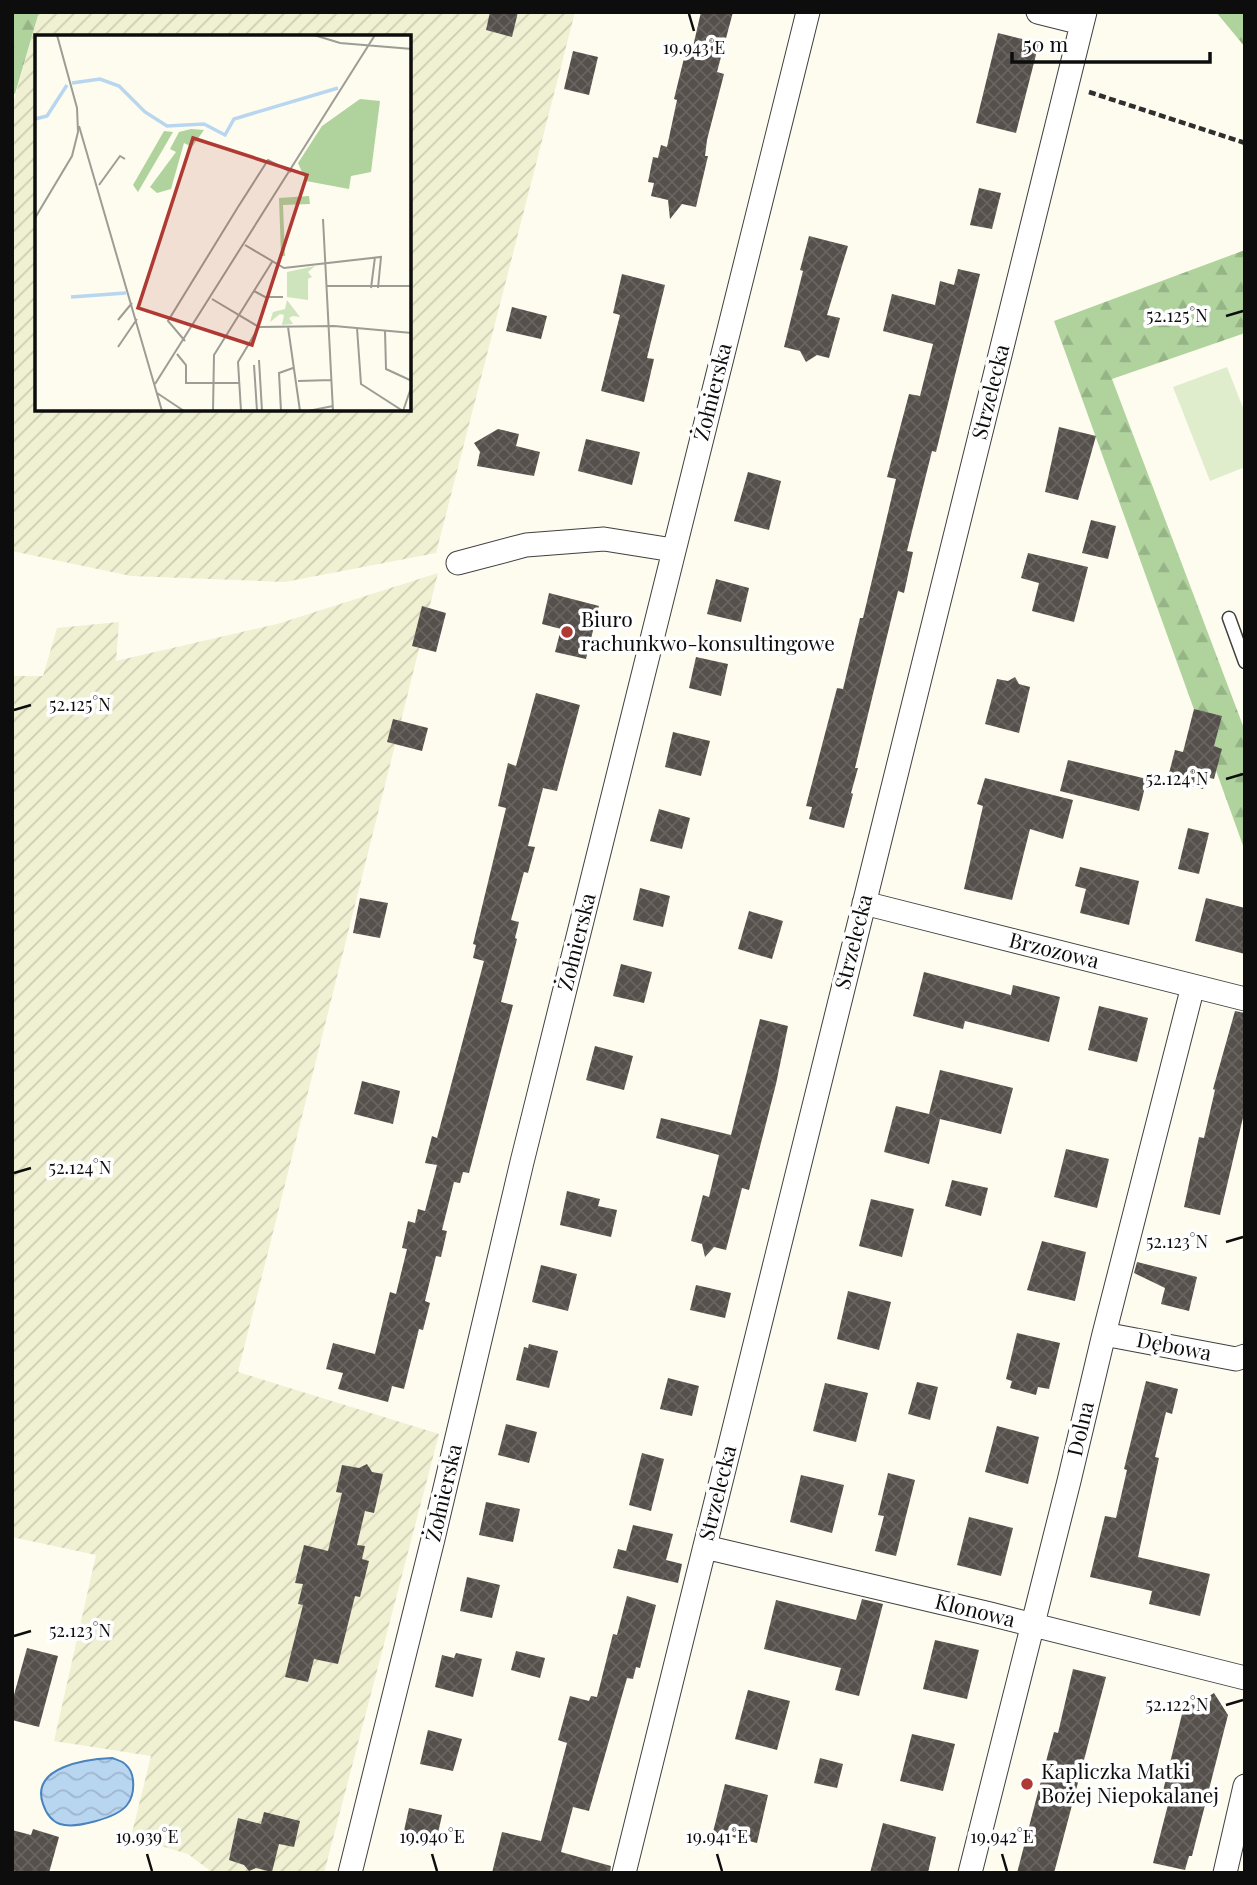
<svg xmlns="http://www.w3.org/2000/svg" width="1257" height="1885" font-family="'Playfair Display',serif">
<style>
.farmland{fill:url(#farmland-furrows);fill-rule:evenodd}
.forest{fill:url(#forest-firs)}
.pitch{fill:#dfedcd}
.water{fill:url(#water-waves);stroke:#4883bf;stroke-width:2}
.building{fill:url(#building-cross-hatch)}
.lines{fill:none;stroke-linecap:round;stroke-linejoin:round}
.service-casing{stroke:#404040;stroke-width:15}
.minor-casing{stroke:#404040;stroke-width:25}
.path{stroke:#2f2f2f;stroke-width:4.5;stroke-dasharray:7 3.5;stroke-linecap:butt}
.service{stroke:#fff;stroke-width:12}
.minor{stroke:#fff;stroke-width:23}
.ticks{fill:none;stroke:#0d0d0d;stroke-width:2.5}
.poi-dot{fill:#af3a34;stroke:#fff;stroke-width:2.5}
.labels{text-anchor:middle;stroke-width:7;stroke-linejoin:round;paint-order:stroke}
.street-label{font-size:21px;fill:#0d0d0d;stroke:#fff}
.poi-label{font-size:21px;fill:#0d0d0d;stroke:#fff;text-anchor:start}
.inset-river{fill:none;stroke:#b9d6f0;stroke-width:3.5}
.inset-road{fill:none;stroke:#9d9c95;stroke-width:2}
.view{fill:#af3a34;fill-opacity:0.15;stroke:#af3a34;stroke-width:3.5}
.inset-edge{fill:none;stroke:#0d0d0d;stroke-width:3.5}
.ticks-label{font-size:18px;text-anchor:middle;fill:#0d0d0d;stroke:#fff;stroke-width:7;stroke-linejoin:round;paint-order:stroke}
</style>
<defs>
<pattern id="farmland-furrows" width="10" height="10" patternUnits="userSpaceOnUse" patternTransform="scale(1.75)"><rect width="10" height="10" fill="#f0f1d2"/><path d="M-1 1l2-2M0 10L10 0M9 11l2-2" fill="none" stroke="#cdcdb3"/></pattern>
<pattern id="forest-firs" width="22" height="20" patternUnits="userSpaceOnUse" patternTransform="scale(1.75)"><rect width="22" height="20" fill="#b0d39d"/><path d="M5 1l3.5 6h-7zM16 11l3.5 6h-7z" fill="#96b486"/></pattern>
<pattern id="water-waves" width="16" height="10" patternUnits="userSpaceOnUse" patternTransform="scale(1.75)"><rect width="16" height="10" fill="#b9d6f0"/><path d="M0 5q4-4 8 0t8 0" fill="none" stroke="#9eb6cd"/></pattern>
<pattern id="building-cross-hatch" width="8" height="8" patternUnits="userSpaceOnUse" patternTransform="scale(1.75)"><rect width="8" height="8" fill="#55504b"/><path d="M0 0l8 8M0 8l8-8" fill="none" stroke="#686460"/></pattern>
</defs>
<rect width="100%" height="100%" fill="#fdfcef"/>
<path class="farmland" d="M39,12H575L436,553L285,582L131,576L12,551V107ZM37,37H410V410H37Z
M438,573L238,1372L439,1434L324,1873H213L188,1854L131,1837L151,1756L54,1741L96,1555L12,1537V676H43L57,628L119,622L116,661L277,624Z"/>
<path class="forest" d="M12,12H39L15,94L12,93Z
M1216,12H1245V47Z
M1245,250V333L1112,379L1245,731V851L1054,321Z"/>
<path class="pitch" d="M1227,367L1245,413V467L1210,481L1173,387Z"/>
<path class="water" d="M112,1758C117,1760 123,1761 126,1765C136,1774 135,1795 127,1805C117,1818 75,1829 60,1824C51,1821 46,1813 43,1804C30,1767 86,1759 112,1758Z"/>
<path class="building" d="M490,12H518L512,37L486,30Z
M701,12H733L717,72L724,74L707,140L705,156H708L696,207L682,204L670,219L668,200L651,196L654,183L648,182L653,157L658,158L661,145L667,147L677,100L674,99L686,50L692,51Z
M998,33L1039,43L1016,133L976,123Z
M573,51L598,57L589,95L564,89Z
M979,188L1001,193L992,229L970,225Z
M809,236L848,246L827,315L840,318L829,358L817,355L806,362L800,351L784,347L803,271L800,270Z
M958,269L980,274L936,452L932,451L907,551L913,552L904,593L898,591L855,768H858L851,793L853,794L844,828L809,819L812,807L806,806L837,688L843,689L860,618H863L896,479L887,477L909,394L920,396L933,344L883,331L892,294L935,305L940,281L954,285Z
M622,274L665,285L647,358L654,359L644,402L601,391L620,315L613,313Z
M512,307L547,316L541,339L506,331Z
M1059,427L1096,436L1078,500L1045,492Z
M498,429L519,434L516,446L540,452L534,476L477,466L480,452L474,443Z
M586,439L640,452L632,485L578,471Z
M748,472L781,481L769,530L734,521Z
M1091,520L1116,526L1108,559L1082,553Z
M1028,553L1088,567L1074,622L1032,611L1039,583L1021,578Z
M716,579L749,588L741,622L707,614Z
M549,593L599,606L586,659L555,652L561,629L542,624Z
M422,606L446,613L436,652L412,646Z
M696,657L728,664L721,696L689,688Z
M1015,677L1019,684L1030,687L1019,733L985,724L997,679L1008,681Z
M536,693L580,705L557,791L543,788L528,846L535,847L528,873L524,872L511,920L519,922L515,938L517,939L501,1002L513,1005L469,1173L463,1172L460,1183L454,1182L442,1230L447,1231L441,1257L436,1256L425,1301L430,1303L423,1330L419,1329L404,1389L392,1386L388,1402L338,1389L343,1373L326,1369L333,1343L375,1354L390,1292L396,1294L407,1249L402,1248L408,1221L415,1223L418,1209L425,1211L437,1165L425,1163L432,1136L437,1138L484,961L473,958L476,945L473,944L506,808L498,806L508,763L516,766Z
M1194,709L1222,716L1214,746L1222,749L1214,779L1206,777L1203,789L1167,781L1175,750L1183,752Z
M393,719L428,728L422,751L387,742Z
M673,732L710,741L701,776L665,767Z
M1068,760L1147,779L1139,811L1060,791Z
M985,778L1073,800L1063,839L1030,829L1012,900L964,889L983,806L977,804Z
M659,809L690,818L682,849L650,841Z
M1188,828L1209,833L1199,874L1178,869Z
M1080,867L1139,881L1129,925L1080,913L1086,889L1075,886Z
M640,888L670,896L663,927L633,920Z
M360,898L388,903L380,938L353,933Z
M1206,898L1245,908V954L1195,941Z
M749,911L783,921L772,959L738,949Z
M621,964L652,972L644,1003L613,996Z
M924,972L1011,995L1013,985L1060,997L1049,1042L965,1021L963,1029L913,1016Z
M1099,1006L1148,1018L1137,1062L1088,1050Z
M1235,1011L1245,1013V1109L1220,1215L1184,1207L1199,1137L1204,1138L1215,1090L1213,1089Z
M760,1019L788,1026L776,1084L749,1190L742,1188L726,1250L714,1247L705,1257L702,1244L691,1241L703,1195L709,1197L719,1155L656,1138L661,1118L731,1135Z
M595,1046L633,1056L624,1090L586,1080Z
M940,1070L1013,1088L1001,1134L940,1119L929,1164L884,1152L896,1106L929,1114Z
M362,1081L400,1091L393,1124L354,1114Z
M1066,1149L1109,1159L1097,1208L1054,1197Z
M952,1180L988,1188L981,1216L945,1206Z
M567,1191L600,1199L598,1206L617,1210L611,1237L560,1225Z
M871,1199L914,1209L902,1257L859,1246Z
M1042,1241L1086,1252L1075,1301L1027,1290Z
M1137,1262L1197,1277L1189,1311L1161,1304L1165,1288L1134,1273Z
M541,1265L577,1274L568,1311L532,1302Z
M696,1285L731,1293L725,1318L690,1310Z
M848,1291L891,1302L879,1350L837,1339Z
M1017,1333L1060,1343L1049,1389L1038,1387L1036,1395L1010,1388L1012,1381L1006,1379Z
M529,1344L558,1351L549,1388L516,1380L524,1347L528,1348Z
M668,1378L699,1386L692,1416L660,1409Z
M1146,1381L1178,1389L1172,1414L1166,1412L1155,1457L1159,1458L1138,1557L1210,1574L1200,1616L1149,1604L1152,1591L1090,1577L1105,1516L1116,1518L1127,1470L1124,1469Z
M917,1382L938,1387L930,1420L908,1414Z
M825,1383L868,1393L856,1442L813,1431Z
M506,1424L537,1432L529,1463L498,1455Z
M997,1426L1039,1437L1028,1484L985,1472Z
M642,1453L664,1459L651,1511L629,1505Z
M367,1464L372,1472L383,1474L374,1513L365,1511L357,1545L365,1546L362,1559L369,1561L360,1597L355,1596L338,1664L314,1659L308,1682L285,1677L303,1605L298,1604L303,1584L295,1583L304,1545L328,1551L342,1493L336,1492L342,1465L359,1468Z
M888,1473L915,1480L896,1556L875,1551L884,1516L878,1515Z
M801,1475L844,1485L832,1533L790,1522Z
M486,1502L520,1509L513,1542L479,1535Z
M969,1517L1013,1528L1001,1576L957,1565Z
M633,1525L673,1534L666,1560L682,1564L678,1583L613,1568L618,1549L626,1551Z
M467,1577L500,1585L492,1618L460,1611Z
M627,1596L656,1605L640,1668L636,1667L633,1679L627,1678L589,1811L573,1807L561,1852L611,1866L610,1873H492L502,1832L541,1841L567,1743L558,1740L570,1696L589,1701L591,1696L597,1697L613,1634L617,1635Z
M862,1599L883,1604L859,1696L835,1690L841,1668L764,1649L776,1600L856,1620Z
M935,1640L979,1650L967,1699L923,1689Z
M27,1648L58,1656L39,1727L12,1720V1702Z
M516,1651L545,1658L540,1678L511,1670Z
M456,1653L482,1659L473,1697L435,1687L442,1655L454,1658Z
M1073,1669L1106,1677L1054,1873H1017L1049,1750L1054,1732L1058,1733Z
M748,1690L790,1701L777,1750L735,1739Z
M1214,1693L1228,1715L1192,1856H1189L1185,1870L1153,1863L1171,1793L1163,1791L1185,1702L1195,1705Z
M428,1730L462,1739L453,1771L420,1764Z
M912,1734L955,1744L943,1791L900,1781Z
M820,1758L843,1764L837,1788L814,1783Z
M725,1784L768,1795L757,1843L713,1832Z
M409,1808L442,1815L435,1847L402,1840Z
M264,1812L300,1821L294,1847L279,1844L272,1872L256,1868L249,1871L244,1865L229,1860L238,1818L261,1824Z
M883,1823L936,1837L928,1873H870Z
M33,1829L59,1837L49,1873H23L12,1870V1830L31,1835Z"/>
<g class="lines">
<g class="service-casing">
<path id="service" d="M1229,618L1245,662"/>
</g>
<g class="minor-casing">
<path id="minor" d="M1038,12L1082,23
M458,563L526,545L604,539L673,550
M864,903L1245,999
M1104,1334L1236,1359L1245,1356
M705,1547L990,1614L1245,1678
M350,1873L433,1539L522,1162L808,12
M624,1873L1085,12
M970,1873L1069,1481L1104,1334L1193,986
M1225,1873L1245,1786"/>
</g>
<path class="path" d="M1089,92L1245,143"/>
<use href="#service" class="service"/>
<use href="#minor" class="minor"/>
</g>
<path class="ticks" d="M689,14L694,31M1226,316L1243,311M14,710L31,705M1226,779L1243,774M14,1173L31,1168M1226,1242L1243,1237M14,1636L31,1631M1226,1705L1243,1700M147,1854L152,1871M432,1854L437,1871M717,1854L722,1871M1002,1854L1007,1871"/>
<g class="poi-dot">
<circle cx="567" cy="632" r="7"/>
<circle cx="1027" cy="1784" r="7"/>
</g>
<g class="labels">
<g class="street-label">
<text transform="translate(713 392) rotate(-76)" y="7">Żołnierska</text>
<text transform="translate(991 392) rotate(-76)" y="7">Strzelecka</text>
<text transform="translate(577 942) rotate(-76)" y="7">Żołnierska</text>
<text transform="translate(854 942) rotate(-76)" y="7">Strzelecka</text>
<text transform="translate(1054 951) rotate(14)" y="7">Brzozowa</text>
<text transform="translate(1174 1347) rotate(11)" y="7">Dębowa</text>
<text transform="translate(1081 1429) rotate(-77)" y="7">Dolna</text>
<text transform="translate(444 1493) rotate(-77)" y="7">Żołnierska</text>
<text transform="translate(718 1493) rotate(-76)" y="7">Strzelecka</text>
<text transform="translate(975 1611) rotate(14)" y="7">Klonowa</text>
</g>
<g class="poi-label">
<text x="581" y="627">Biuro<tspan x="581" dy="24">rachunkwo-konsultingowe</tspan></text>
<text x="1041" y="1779">Kapliczka Matki<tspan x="1041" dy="24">Bożej Niepokalanej</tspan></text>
</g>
</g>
<g transform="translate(35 35)">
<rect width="376" height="376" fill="#fdfcef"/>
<path d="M280,231L273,237L277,242L273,244V265L252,262V237ZM252,265L265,282L258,281L254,283L258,289L247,290L249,280L245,279L235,287L238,277L250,274Z" fill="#cde4bc"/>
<path d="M325,64L345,66L336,137L316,141L314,154L271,146L263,128L287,91ZM156,94L169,95L157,112L149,108L136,154L122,158L115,152L141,117L135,114L144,97ZM129,96L138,97L103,157L98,150ZM274,161L275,169L248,170L250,221H246L244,163Z" fill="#b0d39d"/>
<path class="inset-river" d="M37,48L65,44L84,51L110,77L132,91L169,89L190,100L199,84L303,53M0,84L12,81L32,50M36,262L91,258"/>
<path class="inset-road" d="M279,0L305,8L377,14M44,91L127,376M64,150L85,121L90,124M0,183L37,121L43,97L42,73L22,0M288,184L298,376M210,210L249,233L346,222L343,253M292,251H377M336,253L340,222M219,256L230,262H248M177,264L224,292L299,291L377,298M83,285L97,268M253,292L265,376M322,293L326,349L368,376L377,350M350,296L351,334L377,346M150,306L133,286L203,172L233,125L256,137M83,312L102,284M142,319L151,330V348H204M224,325L227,376M219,330L222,376M263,346L297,345M120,349L340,0M122,358L149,376M178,376L179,320L237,227M206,376L203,327L224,292M246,376L244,338L258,333M273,376L298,371"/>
<path class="view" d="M158,103L272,140L217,310L103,273Z"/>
<rect width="376" height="376" class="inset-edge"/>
</g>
<g class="ticks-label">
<text x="694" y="54">19.943°E</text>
<text x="1177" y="322">52.125°N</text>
<text x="80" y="711">52.125°N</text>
<text x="1177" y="785">52.124°N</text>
<text x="80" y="1174">52.124°N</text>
<text x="1177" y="1248">52.123°N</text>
<text x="80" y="1637">52.123°N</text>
<text x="1177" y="1711">52.122°N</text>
<text x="147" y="1843">19.939°E</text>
<text x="432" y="1843">19.940°E</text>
<text x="717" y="1843">19.941°E</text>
<text x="1002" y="1843">19.942°E</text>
</g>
<rect width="1257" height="1885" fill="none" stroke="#0d0d0d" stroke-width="28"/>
<path d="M1012 52v10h198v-10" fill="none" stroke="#0d0d0d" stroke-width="3.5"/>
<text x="1023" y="52" font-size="21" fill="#0d0d0d" stroke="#ffffff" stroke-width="5" paint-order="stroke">50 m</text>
</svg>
